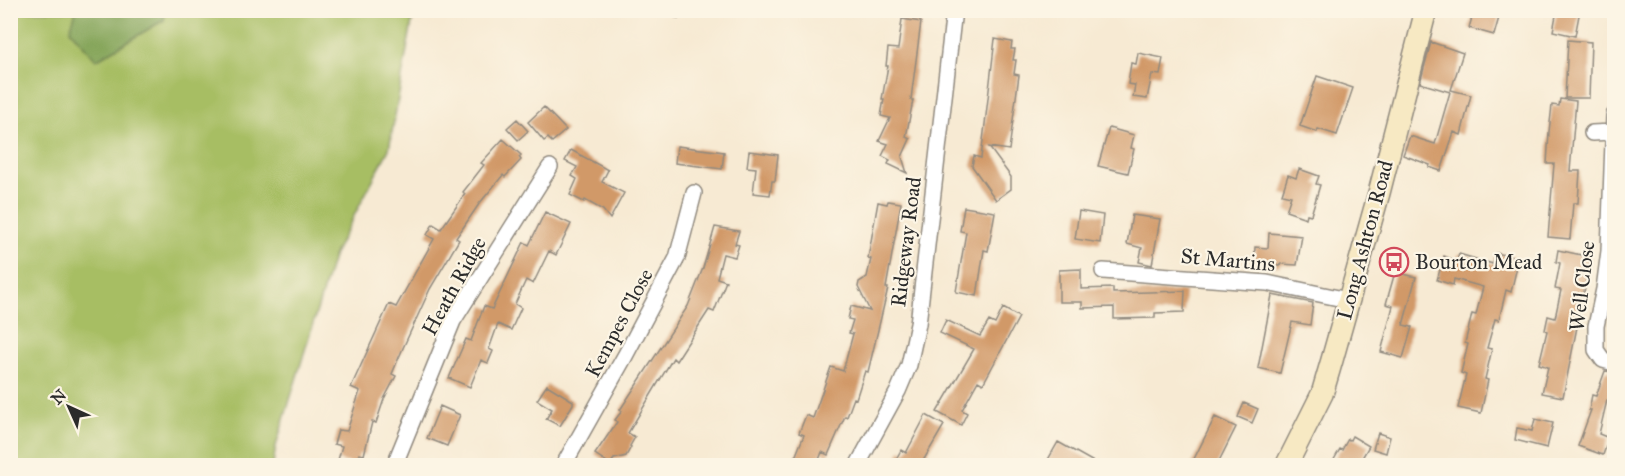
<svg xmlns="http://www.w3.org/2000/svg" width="1625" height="476" font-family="'IM FELL Great Primer',serif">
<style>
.green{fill:#a7be64;stroke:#697448;stroke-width:1.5}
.forest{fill:#85a55a;stroke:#586842;stroke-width:1.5}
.building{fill:#d19967}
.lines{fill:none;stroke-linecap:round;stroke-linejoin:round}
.lane-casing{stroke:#918a7f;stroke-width:10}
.street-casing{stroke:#918a7f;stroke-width:18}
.secondary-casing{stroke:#918a7f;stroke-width:24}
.lane{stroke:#fff;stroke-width:8}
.street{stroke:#fff;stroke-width:15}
.secondary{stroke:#f7e9c3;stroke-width:21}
.labels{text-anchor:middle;stroke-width:4.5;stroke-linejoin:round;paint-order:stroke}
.street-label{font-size:21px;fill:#2b2b2b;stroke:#fcf5e5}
.poi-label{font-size:21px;fill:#2b2b2b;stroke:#fcf5e5;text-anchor:start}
</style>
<rect width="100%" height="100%" fill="#fcf5e5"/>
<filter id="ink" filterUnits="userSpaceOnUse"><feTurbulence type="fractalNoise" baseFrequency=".0167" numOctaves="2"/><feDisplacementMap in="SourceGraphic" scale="12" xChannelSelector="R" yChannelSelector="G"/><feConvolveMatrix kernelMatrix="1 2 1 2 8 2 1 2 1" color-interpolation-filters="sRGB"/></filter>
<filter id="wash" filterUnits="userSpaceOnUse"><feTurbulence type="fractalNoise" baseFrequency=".008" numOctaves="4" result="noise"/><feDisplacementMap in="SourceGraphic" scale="24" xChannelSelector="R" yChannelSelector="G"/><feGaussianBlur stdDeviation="1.35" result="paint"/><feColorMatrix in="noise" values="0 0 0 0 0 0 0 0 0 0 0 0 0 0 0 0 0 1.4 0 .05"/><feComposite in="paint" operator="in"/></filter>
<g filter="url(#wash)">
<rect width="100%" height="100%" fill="#f7ead3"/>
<path class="green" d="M10,11H414L389,149L334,254L276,446L273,465H11Z"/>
<path class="forest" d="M76,11V10L165,11L164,20L96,60L70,30Z"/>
<g id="blocks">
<path class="building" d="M1474,10H1496V13L1500,14L1494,35L1469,28Z
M1557,10H1580L1575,36L1553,31Z
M902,19L921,22L912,91L911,100H913L906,137L910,139L902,157L907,173L888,164L890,160L882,156L888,144L879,141L890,118L881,116L884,99H882L888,66H886L888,48L898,49Z
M995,39L1012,42L1011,49H1015L1013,60H1016L1014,74L1019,75L1009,150L989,147L1011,177V189L996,200L972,166L974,156L981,158Z
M1568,40L1591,42L1589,98H1565Z
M1431,42L1463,53L1451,90L1471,95L1461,135L1454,132L1441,171L1429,167L1430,165L1403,155L1410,136L1435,144L1450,92L1420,83Z
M1138,53L1163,58L1160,75L1152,74L1147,99L1133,97L1135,85L1128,84L1131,63L1136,64Z
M1317,76L1353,88L1337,135L1318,129L1317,132L1300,126Z
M1560,99L1576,101L1570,171H1580L1578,203H1573L1570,239L1548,237L1554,164H1547L1549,132L1552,105L1559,106Z
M544,107L566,130L552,142L548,138L544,141L528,122Z
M517,119L528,131L518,140L507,128Z
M1109,128L1134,135L1131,148L1134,149L1128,173L1098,166Z
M503,139L521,155L519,157L521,160L505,177L503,175L479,204L456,238L459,240L430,289L403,348L392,374L396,376L384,399L376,423L372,422L364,455L359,454L357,465L338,460L342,446L334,444L338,430L347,431L360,391L351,387L389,304L396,307L434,239L427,235L433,224L441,229L465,194L463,192L484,165L481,163Z
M677,146L724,152L722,169L675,163Z
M571,150L608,170L602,182L624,193L610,219L603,210L585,200L584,202L570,195L577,179L572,176L577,167L565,161Z
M749,151L778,155L775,181H772L770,195L753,193L756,168L747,167Z
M1299,169L1319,176L1316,184L1320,185L1311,215L1307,214L1306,218L1286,211L1291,196L1282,194L1288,175L1296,178Z
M888,201L901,203L886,288H888L868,372L865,371L856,399L854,398L847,417L845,416L828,455L822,452L817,465H792L804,435L799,433L806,415L813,418L831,367L843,371L853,334L849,333L853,320L848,319L851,306L870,311L858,287L859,282L867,277L871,259L868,258L878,202L887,204Z
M964,207L995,212L988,251L984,250L977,296L956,292L966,232L960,231Z
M1079,211L1103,215L1100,243L1075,239Z
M545,212L571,224L556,255L549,251L533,284L526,280L515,304L521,308L511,330L498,324L489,349L493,351L488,363L481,360L470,387L449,378L466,339L471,341L484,306L492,309L524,242L529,245Z
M1132,215L1160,219L1152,265L1139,262L1142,248L1127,244Z
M715,227L739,231L735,244L739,245L735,257L723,254L717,278L726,281L714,312L709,310L676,361L673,358L628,433L635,437L630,446L631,447L626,456L614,459L610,464L595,454L617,422L615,420L622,411L620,410L688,306L703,268Z
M1269,233L1302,236L1297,265L1280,264V266L1254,264L1255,247L1268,248Z
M1558,250L1591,257L1563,397L1542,393L1548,367L1539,364L1547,331L1545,330L1548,316L1555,318L1561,290L1555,289L1560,263L1556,262Z
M1496,253L1519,258L1511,292L1506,290L1499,320L1495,319L1487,348L1492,349L1485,379L1488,380L1481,413L1458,408L1466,375L1461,373L1468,344L1465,343L1472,314L1476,315L1483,287L1454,279L1453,285L1437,280L1444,256L1457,261L1459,254L1493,264Z
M1081,269V289L1113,288V293L1185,291L1184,312L1155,313V318L1114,319V307L1082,308V302H1059V270Z
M1395,272L1416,277L1403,325L1412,327L1403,358L1381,352L1393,306L1386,304Z
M1272,295L1313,303L1310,325L1292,322L1280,373L1258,368Z
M1003,308L1019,317L983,384L978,381L962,410L967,413L961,425L937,412L974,349L940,333L946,320L980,336L989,321L995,324Z
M1605,371L1614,372V401L1607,400L1599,434L1609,438L1603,455L1578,446L1591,410H1589L1592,395L1596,396Z
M547,385L573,401V404L560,426L546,419L552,409L537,400Z
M1244,403L1258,409L1252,423L1238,417Z
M440,406L460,415L447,446L427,438Z
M926,415L944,425L923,461L931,465H893L901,450L906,453Z
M1215,417L1236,427L1217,465H1191Z
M1535,419L1553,423L1547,448L1515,440L1517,428L1532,431Z
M1378,433L1390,437L1386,453L1373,449Z
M1352,436L1369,446L1358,465H1331L1340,449L1342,450L1348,439L1350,440Z
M1058,442L1099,465H1045Z"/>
</g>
</g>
<g filter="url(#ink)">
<use href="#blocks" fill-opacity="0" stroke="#918a7f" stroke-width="1.5"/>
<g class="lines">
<g class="lane-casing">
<path id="lane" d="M657,10L680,14L710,10"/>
</g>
<g class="street-casing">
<path id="street" d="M1614,115L1609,251L1604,289L1596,326V350L1603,360L1614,363
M1592,133L1613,132
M1103,271L1267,283L1348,300
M394,466L453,321L550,167
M563,466L625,356L677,258L694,193
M857,466L898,391L909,365L918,324L954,10"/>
</g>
<g class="secondary-casing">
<path id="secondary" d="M1286,466L1322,394L1332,360L1379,193L1426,10"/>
</g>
<use href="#lane" class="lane"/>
<use href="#street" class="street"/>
<use href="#secondary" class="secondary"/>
</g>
</g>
<defs>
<g id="bus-ring" transform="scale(1.5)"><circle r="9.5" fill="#fcf5e5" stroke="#d1495b" stroke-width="1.5"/><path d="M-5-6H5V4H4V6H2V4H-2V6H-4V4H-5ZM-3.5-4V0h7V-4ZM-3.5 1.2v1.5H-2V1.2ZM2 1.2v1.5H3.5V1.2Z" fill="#d1495b"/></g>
</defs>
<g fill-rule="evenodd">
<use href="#bus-ring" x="1394" y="262"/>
</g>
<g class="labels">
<g class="street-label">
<text transform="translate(1365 240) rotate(-75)" y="7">Long Ashton Road</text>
<text transform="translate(906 242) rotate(-83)" y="7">Ridgeway Road</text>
<text transform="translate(1228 260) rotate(5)" y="7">St Martins</text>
<text transform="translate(454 286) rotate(-61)" y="7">Heath Ridge</text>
<text transform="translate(1582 286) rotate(-83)" y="7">Well Close</text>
<text transform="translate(619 323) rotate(-62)" y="7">Kempes Close</text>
</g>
<g class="poi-label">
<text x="1415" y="269">Bourton Mead</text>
</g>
</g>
<rect width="1625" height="476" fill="none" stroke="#fcf5e5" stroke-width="36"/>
<g transform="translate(69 407) rotate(315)" stroke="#fcf5e5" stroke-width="4.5" paint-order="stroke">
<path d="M0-4.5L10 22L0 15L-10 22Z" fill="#2b2b2b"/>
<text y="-9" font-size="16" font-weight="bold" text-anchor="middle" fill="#2b2b2b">N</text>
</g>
</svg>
